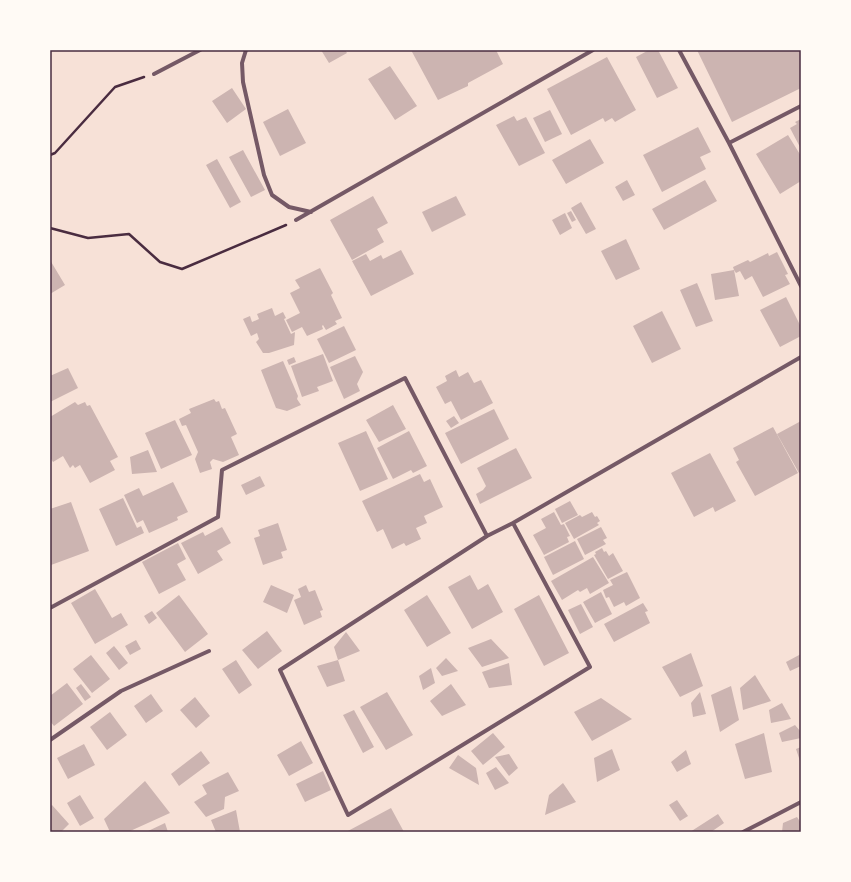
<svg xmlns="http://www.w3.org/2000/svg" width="851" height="882" font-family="'Source Sans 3',sans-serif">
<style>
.building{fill:#ccb4b1}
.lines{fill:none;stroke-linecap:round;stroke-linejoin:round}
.path{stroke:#4a2c40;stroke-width:2.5}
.minor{stroke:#755966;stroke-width:4}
.neatline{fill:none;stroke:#4a2c40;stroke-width:1.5}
</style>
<rect width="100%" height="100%" fill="#f7e1d7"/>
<path class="building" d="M321,50H345L347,53L329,63Z
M411,50H496L503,64L468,83V86L438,100Z
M649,50H658L678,88L657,98L636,57Z
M697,50H801V88L732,122Z
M607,57L636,110L615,122L612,118L605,122L603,118L571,135L547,89Z
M390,66L417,106L395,120L368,79Z
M232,88L246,109L227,123L212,101Z
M288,109L306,143L280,156L263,122Z
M550,110L562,134L545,142L533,118Z
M514,116L517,121L526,117L545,153L519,166L496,125Z
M801,119V149L790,128L797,124L795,122Z
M698,127L711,152L700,157L706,169L662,192L643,155Z
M788,135L801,156V181L780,194L756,154Z
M590,139L604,163L566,184L552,160Z
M243,150L265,190L251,197L229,157Z
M217,159L241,202L230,208L206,165Z
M627,180L635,195L623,201L615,187Z
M705,180L717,201L664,230L652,209Z
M373,196L388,223L377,229L384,242L352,260L330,220Z
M456,196L466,215L432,232L422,212Z
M581,202L596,229L586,234L571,208Z
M571,211L576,220L572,222L567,213Z
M565,213L572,228L560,235L552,220Z
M626,239L640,269L616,280L601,251Z
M401,250L414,274L371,296L352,261L366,254L370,261L381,255L383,259Z
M777,252L788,274L785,275L790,284L763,297L752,276L745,280L740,271L736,273L734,270L739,296L715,300L711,274L734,270L733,267L748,260L750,262L768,253L769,256Z
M50,260L65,285L50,294Z
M320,268L333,293L331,295L342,318L335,321L337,324L326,330L323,325L322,326L323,329L307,336L302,327L292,332L286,320L300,313L290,293L300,288L295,280Z
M697,283L713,321L696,327L680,290Z
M786,297L801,327V336L780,347L760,310Z
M272,308L275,316L283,312L286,318L284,319L291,334L295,332L294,345L269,353H263L256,342L259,339L257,333L251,336L243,319L250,316L252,322L259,319L257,314Z
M662,311L681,349L652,363L633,326Z
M344,326L356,350L329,363L317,339Z
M323,354L333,381L317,387L319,391L302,397L291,366Z
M355,356L363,372L357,384L360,391L344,399L330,367Z
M294,357L296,362L289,365L287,360Z
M283,361L298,396L297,399L301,405L287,411L276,408L261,370Z
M68,368L78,388L50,402V376Z
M456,370L459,377L468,372L474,383L481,380L493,403L461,420L451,401L445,404L436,387L447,381L445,376Z
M214,399L216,402L219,401L222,409L225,408L237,434L231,437L239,455L223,462L213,459L210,462L212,469L200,473L195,459L198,452L186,425L182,426L179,419L191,413L189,409Z
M75,402L78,405L85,402L87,406L90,405L118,457L110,461L115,470L90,483L80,465L75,468L73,465L70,468L63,456L53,462L50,457V417Z
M393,405L406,429L379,442L366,420Z
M494,409L509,439L461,464L445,433Z
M454,416L459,423L451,428L446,421Z
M175,420L192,455L161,469L145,433Z
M801,421V472L799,473L777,434Z
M773,427L798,473L755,496L736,462L739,460L733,448Z
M366,431L388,479L360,491L338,443Z
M409,431L427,466L413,473L411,470L393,479L377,448Z
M516,448L532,478L480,504L476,494L483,490L486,486L477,468Z
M148,450L157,472L132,474L130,457Z
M710,453L736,501L715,512L713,507L694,517L671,473Z
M420,474L424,482L430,479L443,507L424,516L427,523L416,528L421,539L406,546L404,543L392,549L383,529L377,532L362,501Z
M260,476L265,486L246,495L241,485Z
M173,482L188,512L177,517L178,520L149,533L143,520L137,523L124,495L139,488L143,496Z
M123,498L137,528L141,526L144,533L116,546L99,509Z
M570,501L578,515L562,523L555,509Z
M71,502L89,551L51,565L50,509Z
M554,512L561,525L564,524L570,536L567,537L569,542L544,555L533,535L546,528L541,519Z
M592,512L595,517L597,516L600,521L597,523L599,525L574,539L565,523L580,515L582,517Z
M278,523L287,550L281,552L283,558L263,565L254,538L260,536L258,530Z
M222,527L231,543L217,551L223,560L198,574L181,543L203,532L205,536Z
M601,527L607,538L603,540L606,544L585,555L577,539Z
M575,541L584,559L553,575L544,557Z
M178,543L186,559L177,564L186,580L159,594L142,562Z
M602,548L604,552L606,551L609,556L613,553L623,571L608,579L594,555L596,554L595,552Z
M593,557L609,583L590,594L587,588L580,592L578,590L562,600L551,581Z
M627,572L640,598L626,606L624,602L614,607L609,597L606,598L603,590L613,585L610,580Z
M470,575L478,590L488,584L503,612L472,629L448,587Z
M271,585L294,595L287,613L263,602Z
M306,585L309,592L315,590L323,610L320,611L322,617L304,625L294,600L301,597L298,589Z
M95,589L112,618L121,613L128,625L95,644L71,603Z
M601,592L612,614L595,623L583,602Z
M179,595L208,634L185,652L156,613Z
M427,595L451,633L427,647L404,610Z
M539,595L569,653L544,666L514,609Z
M643,603L648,611L645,612L650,623L614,642L604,624Z
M581,604L593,627L580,634L568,610Z
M152,611L157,618L149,624L144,616Z
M267,631L282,651L258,669L242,650Z
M346,632L360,651L338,660L345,681L327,687L317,666L338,660L334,647Z
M491,639L509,658L482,667L468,648Z
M136,640L141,649L130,655L125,646Z
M114,646L128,663L119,670L106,653Z
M691,653L703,686L680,697L662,667Z
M801,654V666L790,671L786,662Z
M91,655L110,679L92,693L73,669Z
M446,658L458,671L442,676L436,668Z
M236,660L252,685L239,694L222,669Z
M509,663L512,685L489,688L482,672Z
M431,668L435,683L423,690L419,676Z
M755,675L771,701L743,710L740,688Z
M67,683L83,704L54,726L50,721V696Z
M81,684L91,697L85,701L76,688Z
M451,684L466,705L442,716L430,701Z
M731,686L739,720L720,732L711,695Z
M387,692L413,735L386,750L360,707Z
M700,692L706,714L693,717L691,703Z
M151,694L163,711L146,723L134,706Z
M195,697L210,716L196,728L180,710Z
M601,698L632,719L592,741L574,712Z
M782,703L791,719L771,723L769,710Z
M354,710L374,747L363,753L343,715Z
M110,712L127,735L107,750L90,727Z
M795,725L801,732V738L782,742L779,733Z
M493,733L505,747L483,765L471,751Z
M764,733L772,772L745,779L735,744Z
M301,741L313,763L289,776L277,755Z
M84,744L95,765L68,779L57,758Z
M801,747V764L796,749Z
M612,749L620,770L597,782L594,758Z
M686,750L691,764L677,772L671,762Z
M201,751L210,763L179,786L171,774Z
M509,754L518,768L509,776L495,757Z
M458,755L476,768L479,785L449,768Z
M496,767L509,783L495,790L486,773Z
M323,771L331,790L305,802L296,784Z
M228,772L239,791L225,797L224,809L206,817L194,802L207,794L202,785Z
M145,781L170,813L128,832H110L104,819Z
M563,783L576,802L545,815L549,795Z
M80,795L94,818L80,826L67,803Z
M677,800L688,816L680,821L669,805Z
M52,805L69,824L61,832H50V807Z
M391,808L404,832H346Z
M236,810L240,832H216L211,820Z
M718,814L724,823L711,832H690Z
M797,817L801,823V830L792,832H782L783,823Z
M165,823L168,832H146Z"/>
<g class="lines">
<path class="path" d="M50,155L55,153L115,87L144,77
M50,228L88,238L129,234L160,262L182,269L286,225"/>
<path class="minor" d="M246,50L242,63L243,82L264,175L272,195L289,207L311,212
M679,50L729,143L801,286
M154,74L200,50
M729,143L801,106
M296,220L593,50
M513,523L590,667L348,815L280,670L487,536L513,523L801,357
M50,608L218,517L222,470L405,378L487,536
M50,740L121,691L209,651
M743,832L801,802"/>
</g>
<rect width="851" height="882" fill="none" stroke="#fffaf5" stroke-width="102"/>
<rect x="51" y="51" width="749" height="780" class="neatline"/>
</svg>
